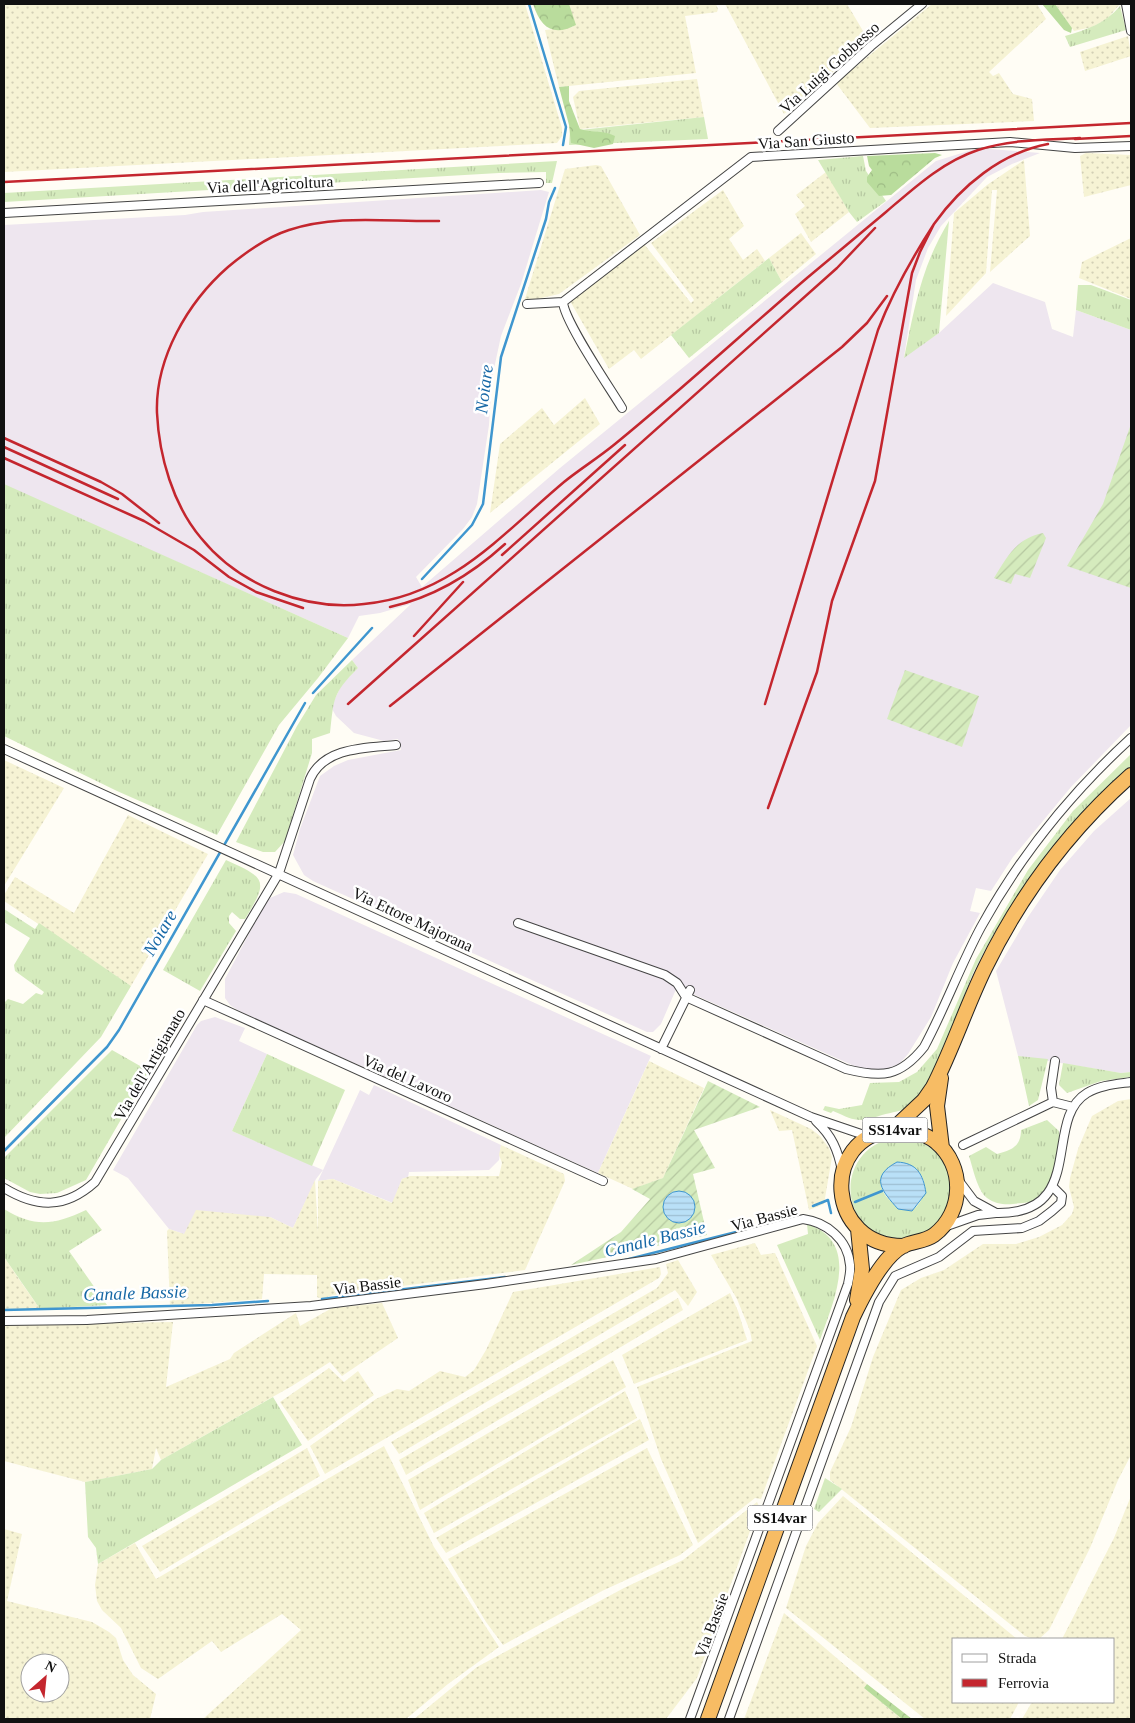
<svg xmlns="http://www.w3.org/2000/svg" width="1135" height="1723" font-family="Georgia,serif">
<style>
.industrial{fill:#eee6ef}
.farmland{fill:url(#farmland-dots);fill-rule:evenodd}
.grass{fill:url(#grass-tufts);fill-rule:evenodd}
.forest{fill:url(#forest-crowns)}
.garden{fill:url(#garden-furrows)}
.water{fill:url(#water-rules);stroke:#3f96cf}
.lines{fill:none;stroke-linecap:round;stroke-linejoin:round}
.stream{stroke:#3f96cf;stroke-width:2.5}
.minor-casing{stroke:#444;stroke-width:10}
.trunk-casing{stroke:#222;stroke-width:16}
.minor{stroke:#fff;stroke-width:8}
.trunk{stroke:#f7bc64;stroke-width:14}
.rail{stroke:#c4262e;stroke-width:2.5}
.labels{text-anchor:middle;stroke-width:5;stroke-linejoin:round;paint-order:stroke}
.shield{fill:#fff;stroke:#585858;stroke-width:1}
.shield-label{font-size:15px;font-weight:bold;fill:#111}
.street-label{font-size:16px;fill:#111;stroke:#fff}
.water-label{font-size:18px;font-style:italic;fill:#1768a6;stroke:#fff}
</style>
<defs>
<pattern id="farmland-dots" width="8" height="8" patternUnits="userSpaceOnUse" patternTransform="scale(1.25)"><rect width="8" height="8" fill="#f6f3d4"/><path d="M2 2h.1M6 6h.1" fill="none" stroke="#d2cfb5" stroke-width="1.8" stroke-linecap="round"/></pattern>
<pattern id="grass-tufts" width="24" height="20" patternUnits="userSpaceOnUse" patternTransform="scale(1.25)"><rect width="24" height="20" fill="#d5ebbd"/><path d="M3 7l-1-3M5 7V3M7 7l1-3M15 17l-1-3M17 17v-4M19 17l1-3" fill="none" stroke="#b6c8a1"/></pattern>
<pattern id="forest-crowns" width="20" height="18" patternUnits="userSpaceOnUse" patternTransform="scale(1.25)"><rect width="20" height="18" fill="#b9dc9c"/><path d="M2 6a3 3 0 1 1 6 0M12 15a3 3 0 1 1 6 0" fill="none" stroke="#9ebc85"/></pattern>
<pattern id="garden-furrows" width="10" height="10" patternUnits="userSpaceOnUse" patternTransform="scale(1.25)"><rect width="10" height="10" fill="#d5ebbd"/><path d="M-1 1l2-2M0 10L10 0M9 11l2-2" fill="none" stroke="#b6c8a1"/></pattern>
<pattern id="water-rules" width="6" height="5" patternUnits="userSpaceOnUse" patternTransform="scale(1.25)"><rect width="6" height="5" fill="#b9e0f7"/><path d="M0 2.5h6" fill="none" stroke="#9ebfd3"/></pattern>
</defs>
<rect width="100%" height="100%" fill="#fffdf5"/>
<path class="industrial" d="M978,148L1040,153L1012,164L987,177L941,226L928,248L916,280L904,357L939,333L993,283L1045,302L1052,329L1073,337L1076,310L1131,330V725L1071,787L1013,857L991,891L976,888L970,911L980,913L953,963L931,1017L908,1054L899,1064L887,1069H865L852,1065L677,987L661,1024L653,1032H647L313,881L304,875L293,855L300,829L320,776L334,766L348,760L401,750L398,739L384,741L354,733L336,716L331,707L342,684L358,668L352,660L411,604L380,613L359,616L348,638L4,485V225L185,215L203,212L541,190L549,192L521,284L501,336L492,378L489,425L477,504L472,517L463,529L416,577L422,587L560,468L936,161Z
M1131,798V1072L1121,1073L1018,1056L996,971L1028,917L1060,870L1094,831Z
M284,892L296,894L651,1056L598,1173L239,1011L230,1005L225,998V979L261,911L270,898Z
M215,1017L245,1028L239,1041L267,1054L232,1131L323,1170L316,1179L293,1228L270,1217L184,1234L169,1229L128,1178L113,1170L197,1025L201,1021Z
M374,1085L501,1145L499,1160L489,1170L409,1172L408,1177L402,1179L393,1203L333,1179L318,1181L360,1090L369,1095Z"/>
<path class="farmland" d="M4,4H525L562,128V136L557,143L4,172Z
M568,4H716L718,9L717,12L685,16L696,73L559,87L545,30L573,27Z
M725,4H847L869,41L784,114Z
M932,4H1037L1046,19L989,72L993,76L999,73L1013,94L1032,99L1034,121L870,128L836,83Z
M1055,4H1120L1107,19L1092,27L1074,31Z
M1128,36L1131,56L1085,71L1080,52Z
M697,79L704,117L580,129L573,97L579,91Z
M1086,153L1131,155V185L1084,197L1080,156Z
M1024,160L1030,236L990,272L997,190H992L986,273L946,316L954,213L987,185Z
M596,165L601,166L640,235L559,294L524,302L565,169Z
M826,172L849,212L811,242L795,214L805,206L796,195Z
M723,190L744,226L729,239L743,260L757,249L765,261L641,359L634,350L609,369L570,301L644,244L691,303L694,300L651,243Z
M801,233L816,254L782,282L769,258Z
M1131,238V299L1079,278L1082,262Z
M585,398L600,424L490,513L500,444L542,408L554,425Z
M4,760L64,788L4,886Z
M128,815L208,854L131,986L4,901V895L15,877L74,913Z
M649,1061L704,1088L663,1178L633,1189L598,1173Z
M1131,1099V1455L1118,1480L1090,1548L1049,1630L1039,1639H1034L1025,1636L830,1480V1472L851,1427L873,1357L901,1290L921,1278L944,1270L983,1244H1016L1039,1237L1062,1225L1072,1214L1074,1207L1069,1187L1070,1178L1078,1149L1092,1116L1118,1101Z
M770,1110L811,1129L820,1136L829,1148L832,1157L824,1204L809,1210L792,1130L779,1131Z
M501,1145L564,1174L565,1181L525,1270L333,1295L322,1299L317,1297V1275L264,1274L262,1299L170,1306L167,1231L169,1229L184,1234L196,1210L270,1217L293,1228L315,1180L318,1233V1181L333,1179L392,1203L402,1179L410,1176H499L502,1163L499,1155Z
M755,1243L761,1255L775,1253L817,1346L761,1499L755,1498L698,1543L661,1459L637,1387L752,1341L750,1331L737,1299L711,1255Z
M4,1257L23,1285L40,1309L4,1310Z
M678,1260L697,1292L688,1306L675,1290L399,1454L391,1442L657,1288L668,1273L666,1264Z
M660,1267L661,1274L659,1278L325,1474L310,1446L376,1399L397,1389L409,1391L440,1371L465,1377L474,1370L486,1350L513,1292Z
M730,1293L738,1311L747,1340L634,1384L622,1355Z
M678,1298L683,1310L406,1475L399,1460Z
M382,1303L398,1338L342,1376L330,1362L292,1386L161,1460L156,1448L152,1469L85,1482L4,1461V1325L173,1322L166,1387L230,1359L234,1353L296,1313L300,1326L332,1308Z
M613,1360L626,1387L420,1510L408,1480Z
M329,1368L344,1382L358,1371L374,1395L308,1441L280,1402Z
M625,1391L637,1418L434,1533L424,1513Z
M640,1419L649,1440L446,1553L436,1538Z
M384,1446L434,1547L499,1647L448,1684L406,1719H203L301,1630L282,1614L221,1652L212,1641L158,1679L141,1668L121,1628L102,1610L97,1601L95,1585L98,1564L135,1543L156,1579Z
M307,1448L320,1476L160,1572L142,1546Z
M647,1448L693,1545L680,1555L602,1591L503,1645L486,1622L448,1559Z
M843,1496L1017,1639H954V1702H1019L1010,1719H925L786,1608L806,1546L818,1523Z
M1131,1496V1719H1022L1032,1702H1114V1639H1062L1114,1538Z
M757,1502L759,1506L697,1678L666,1719H414L477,1667L624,1588L683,1560Z
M4,1529L22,1534L7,1601L92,1622L109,1632L116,1638L123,1660L133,1675L156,1694L150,1719H4ZM30,1663H60V1693H30Z
M784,1613L867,1684L864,1688L902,1719H744Z"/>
<path class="grass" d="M1120,6L1126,30L1070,47L1065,36C1086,30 1106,23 1120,6Z
M704,117L708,139L569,145L570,131Z
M863,156L866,171L886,201L857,222L849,212L818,160Z
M557,161L552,183H546V172L499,173L4,202V193Z
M949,221L939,333L904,358C915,306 921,267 949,221Z
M769,258L782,282L689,358L671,335Z
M1078,285H1091L1131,300V330L1076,310Z
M4,484L348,638L318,678L279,725L217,835L117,791L4,736Z
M352,660L358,668C332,694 334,699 330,733L312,739V753L285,841L275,852H263L236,842L297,726L316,695Z
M1131,754V767C1068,825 1014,891 975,969C958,1005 939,1082 911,1105C902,1112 892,1112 882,1115C857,1123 856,1121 833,1111L831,1113L823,1110L825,1106L839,1109L862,1105L870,1083L899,1082L917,1072L937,1049L976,959L1028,870L1073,811Z
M226,860C266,878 269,880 245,919H240L232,912L229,916V923L236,931L200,991L163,970Z
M4,909L35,929L39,923L131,986L101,1037L4,1138V1003L8,999L23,1004L36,993L42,995L44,992L15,971L14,965L30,938L4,922Z
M112,1050L149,1071L86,1180L57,1193L40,1194L30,1192L4,1178V1158Z
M267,1054L345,1090L312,1166L232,1131Z
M1018,1056L1048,1059L1038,1100L1029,1106Z
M1063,1063L1121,1073L1131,1072V1077L1101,1081L1067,1093L1059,1085Z
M1047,1120L1059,1131C1060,1154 1055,1188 1033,1201C1028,1203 1019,1203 1013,1204C1005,1205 995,1204 987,1198C977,1190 973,1168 969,1156L986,1147L997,1154C1011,1150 1021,1147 1021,1130Z
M901,1137C970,1145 964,1236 902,1238C836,1240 831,1143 901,1137ZM897,1162C926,1165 934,1192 912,1211C885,1206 866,1178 897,1162Z
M4,1209C35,1228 54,1225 86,1210L102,1230L69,1251L107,1305L40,1309L4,1257Z
M807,1224C862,1242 833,1302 820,1340L777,1245L808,1234Z
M273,1397L302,1445L98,1564L96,1548L88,1537L85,1482L152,1469L161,1460Z
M825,1478L842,1489L819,1512L814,1509Z"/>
<path class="forest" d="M533,4H569L576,25C553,37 541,28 533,4Z
M1042,4H1055L1072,28L1071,33L1064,30Z
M569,86V101L580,129C593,133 604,130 615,136L613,144L594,148L571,143L569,125L559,87Z
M935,153L942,155L935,158L891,195L879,196L867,182V177L872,170L869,166L867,156Z
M867,1684L912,1719H902L864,1688Z"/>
<path class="garden" d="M1131,424V588L1067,566L1103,504Z
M1043,533L1046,538L1030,578L1015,574L1011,584L994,578C1008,555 1016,539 1043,533Z
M905,670L979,696L962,747L887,719Z
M708,1081L760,1107L694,1130L715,1168L693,1174L707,1235L571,1265L621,1232L650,1199L632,1189L663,1178Z"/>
<path class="water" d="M897,1162C917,1163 923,1174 926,1193L912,1211L898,1209C882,1191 869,1177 897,1162Z
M663 1207a16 16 0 1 1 32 0a16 16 0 1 1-32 0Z"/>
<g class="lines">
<path class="stream" d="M529,4L566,127L563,145
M422,579L472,525L483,504L501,357L546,219L549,202L555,188
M313,693L372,628
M4,1151L107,1047L119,1030L305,703
M855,1202L882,1191
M813,1206L828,1200L831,1213
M625,1260L740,1231
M322,1299L505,1277
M4,1310L212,1305L268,1301"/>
<g class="minor-casing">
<path id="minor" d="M1126,4L1131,31
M778,131L871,46L922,4
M4,213L539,183
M527,304L563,302
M622,408C610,388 564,321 563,302L751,157L1010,142L1075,148L1131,146
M4,749L811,1117L870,1137
M518,923L665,975L677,983L686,997L846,1069C882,1078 900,1077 924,1047C945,1008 960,966 981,927C1020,856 1071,793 1131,738
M203,1000L603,1181
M661,1049L690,990
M1053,1102L1051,1088L1055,1061
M816,1121C832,1136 838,1150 842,1171
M963,1145L1053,1102L1073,1107
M4,1188C37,1208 65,1209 95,1182L279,873L310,779C324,747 366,748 396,745
M996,1213C1088,1215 1042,1120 1087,1093C1100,1085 1117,1084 1131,1082
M944,1227L978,1215L996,1213L974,1201L959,1181
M4,1321L87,1320L311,1306L486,1284L656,1259L803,1219C826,1222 848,1239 850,1265C851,1271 849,1278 848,1284L690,1719
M729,1719L879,1302L895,1276L939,1257L973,1231L1022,1228L1039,1221L1052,1211L1061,1203L1062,1196L1052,1186"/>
</g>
<g class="trunk-casing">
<path id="trunk" d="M941,1078L937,1106L942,1148
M892,1130L924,1100L933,1087C953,1048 966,1007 985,968C1021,894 1070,829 1131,775
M857,1300L862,1269L858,1229
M708,1719L853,1317C863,1296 882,1257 903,1246C913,1241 924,1242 934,1235C964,1212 965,1166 936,1142C924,1133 908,1128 893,1130C819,1137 826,1247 904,1246"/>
</g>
<use href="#minor" class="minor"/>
<use href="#trunk" class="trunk"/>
<path class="rail" d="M1075,139L1131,136
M4,182L1131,123
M439,221C389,222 337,214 289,230C267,237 246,252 228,267C188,302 155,358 157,413C159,456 173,505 201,538C239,585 305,611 364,604C451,596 502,534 564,482C580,469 598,458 615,444C680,391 743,333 807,278C833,256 860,234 886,212C914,188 942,162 978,150C1011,139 1046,140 1080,138
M934,224C961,186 1001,153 1048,144
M4,438L101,482L122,494L159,523
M4,447L118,499
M4,458L144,521L194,550L229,577L256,592L303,608
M502,555L625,445
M390,607C435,597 471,575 505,544
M414,636L463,582
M348,704L837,268L875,228
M765,704L878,330C893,291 912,258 934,224L920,252L912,273L875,481L832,601L817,672L768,808
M390,706L842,347L867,323L887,296"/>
</g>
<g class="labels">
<g class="shield">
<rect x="862.5" y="1117.5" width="65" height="25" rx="4"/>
<rect x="747.5" y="1505.5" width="65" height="25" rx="4"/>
</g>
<g class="shield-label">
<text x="895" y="1135">SS14var</text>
<text x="780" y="1523">SS14var</text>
</g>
<g class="street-label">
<text transform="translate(829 67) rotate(-42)" y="6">Via Luigi Gobbesso</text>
<text transform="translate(806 140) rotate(-4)" y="6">Via San Giusto</text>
<text transform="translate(270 184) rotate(-3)" y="6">Via dell'Agricoltura</text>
<text transform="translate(413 919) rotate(25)" y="6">Via Ettore Majorana</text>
<text transform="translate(149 1064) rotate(-60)" y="6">Via dell'Artigianato</text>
<text transform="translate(408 1078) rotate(24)" y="6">Via del Lavoro</text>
<text transform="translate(764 1217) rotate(-15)" y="6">Via Bassie</text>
<text transform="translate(367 1285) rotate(-7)" y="6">Via Bassie</text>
<text transform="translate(711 1625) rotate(-69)" y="6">Via Bassie</text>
</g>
<g class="water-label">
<text transform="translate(484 389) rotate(-83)" y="6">Noiare</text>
<text transform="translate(160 933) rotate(-60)" y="6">Noiare</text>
<text transform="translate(655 1239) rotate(-14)" y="6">Canale Bassie</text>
<text transform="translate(135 1293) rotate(-2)" y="6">Canale Bassie</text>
</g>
</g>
<rect width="1135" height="1723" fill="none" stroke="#111111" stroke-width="10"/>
<rect x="952" y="1638" width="162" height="65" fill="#ffffff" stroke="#a0a0a0"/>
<rect x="962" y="1654" width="25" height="8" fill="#ffffff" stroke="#a0a0a0"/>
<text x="998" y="1663" font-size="15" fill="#111111">Strada</text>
<rect x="962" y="1679" width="25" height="8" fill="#c4262e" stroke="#a0a0a0"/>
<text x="998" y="1688" font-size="15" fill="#111111">Ferrovia</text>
<g transform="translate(45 1678) rotate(27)"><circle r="24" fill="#ffffff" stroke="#a0a0a0"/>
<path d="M0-4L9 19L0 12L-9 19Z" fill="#c4262e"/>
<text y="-8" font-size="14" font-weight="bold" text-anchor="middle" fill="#111111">N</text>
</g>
</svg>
